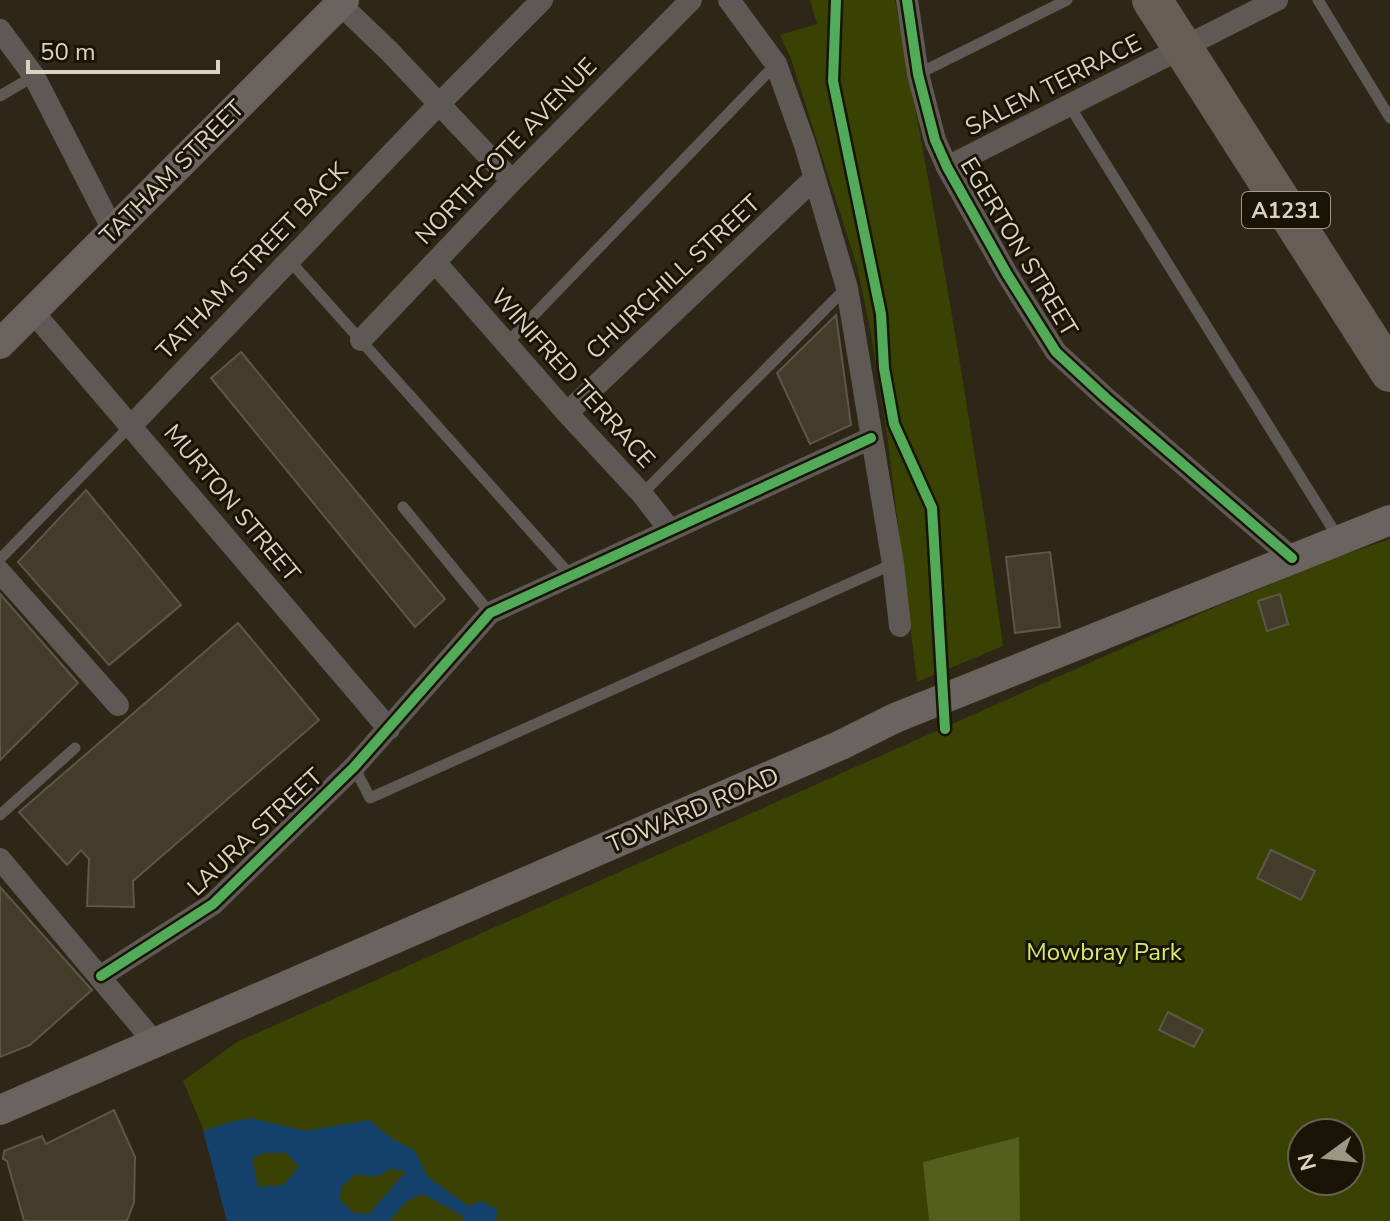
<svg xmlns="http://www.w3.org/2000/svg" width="1390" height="1221" font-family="'Nunito Sans',sans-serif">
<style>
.green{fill:#3a4203;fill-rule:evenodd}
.forest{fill:#555f1d}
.water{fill:#15416d;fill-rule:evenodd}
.building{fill:#443c2b;stroke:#5d5649;stroke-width:2}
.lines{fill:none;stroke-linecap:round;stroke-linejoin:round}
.lane{stroke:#5f5956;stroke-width:11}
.street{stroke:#5f5956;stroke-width:22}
.secondary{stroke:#6b635f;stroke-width:30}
.highway{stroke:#655d56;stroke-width:40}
.cycleway-casing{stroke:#1a1407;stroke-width:15}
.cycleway{stroke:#51ab58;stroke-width:10}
.labels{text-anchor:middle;stroke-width:6;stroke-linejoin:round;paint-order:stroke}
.shield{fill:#1a1407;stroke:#a19989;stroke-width:2}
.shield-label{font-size:22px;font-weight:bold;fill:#dbd2c1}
.street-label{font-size:24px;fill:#dbd2c1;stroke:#1a1407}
.park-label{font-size:24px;fill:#d2eb6d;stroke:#1a1407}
</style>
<rect width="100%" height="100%" fill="#2e2616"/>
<path class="green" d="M810,0H895C936,215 973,429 1003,646L917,682L888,442L871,334L857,266L791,59L780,35L817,24Z
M1390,539V1221H227L204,1131L183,1081L237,1042L1213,608L1340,556ZM1302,1133H1350V1181H1302Z"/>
<path class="forest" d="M1019,1137L1020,1221H929L923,1162Z"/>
<path class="water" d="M252,1118L305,1131L369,1120L391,1138L415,1151L427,1176L468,1206L480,1201L497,1209L496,1221H464L462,1215L422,1194L407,1201L389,1221H227L203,1131L230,1122ZM265,1153H287L299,1167L283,1185L258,1187L252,1158ZM391,1169L406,1171L369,1214L354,1213L340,1200L341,1187L356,1174L376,1177Z"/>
<path class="building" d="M836,315L851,425L810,444L777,373Z
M241,352L445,599L415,627L211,378Z
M86,490L181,605L109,665L18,562Z
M1050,552L1060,627L1015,633L1006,557Z
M0,594L78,683L0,760Z
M1280,594L1288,624L1267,631L1258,601Z
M238,623L319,720L133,881L134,907L87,906L89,859L81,850L67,865L19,812Z
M1271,850L1315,871L1301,900L1257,878Z
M0,887L92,990L30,1045L0,1057Z
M1168,1012L1203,1030L1194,1047L1159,1030Z
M114,1110L135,1157L134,1202L127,1221H24L7,1161L3,1159L4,1151L42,1136L46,1144Z"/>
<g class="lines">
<path class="lane" d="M1318,0L1390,118
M918,74L1067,0
M0,96L34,76
M1069,105L1339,539
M289,260L571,576
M506,344L776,64
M642,494L846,288
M403,507L490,613
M0,559L131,425
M354,767L370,798L893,564
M0,815L75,748"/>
<path class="street" d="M729,0L776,64L805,145L847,288L893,564L900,626
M907,0L918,74L935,140L947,167L1007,274L1056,352L1106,398L1292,558
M340,4L389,51L512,181
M0,30L34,76L113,230
M947,167L1277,0
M435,262L567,413L642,494L670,530
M33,312L389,729
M361,340L512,181L691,0
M567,413L815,178
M132,425L440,103L542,0
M0,572L118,705
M0,859L155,1043
M101,976L213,904L354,767L490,613L871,438"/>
<path class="secondary" d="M0,344L344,0
M0,1110L841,745L895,718L1390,520"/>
<path class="highway" d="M1152,0L1390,372"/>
<g class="cycleway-casing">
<path id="cycleway" d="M836,0L833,81L881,314L884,368L894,424L932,508L945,729
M907,0L918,74L935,140L947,167L1007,274L1056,352L1106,398L1292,558
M101,976L213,904L354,767L490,613L871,438"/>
</g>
<use href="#cycleway" class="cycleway"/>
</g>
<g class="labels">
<rect class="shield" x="1242" y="192" width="88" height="36" rx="6"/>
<g class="shield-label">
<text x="1286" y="218">A1231</text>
</g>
<g class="street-label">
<text transform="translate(1053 85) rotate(-27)" y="8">SALEM TERRACE</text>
<text transform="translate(506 151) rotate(-46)" y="8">NORTHCOTE AVENUE</text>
<text transform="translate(172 172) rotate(-45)" y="8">TATHAM STREET</text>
<text transform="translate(1019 247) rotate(59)" y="8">EGERTON STREET</text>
<text transform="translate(252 261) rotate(-46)" y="8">TATHAM STREET BACK</text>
<text transform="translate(673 277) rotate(-43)" y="8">CHURCHILL STREET</text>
<text transform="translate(573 378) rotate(48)" y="8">WINIFRED TERRACE</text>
<text transform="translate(232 503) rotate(50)" y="8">MURTON STREET</text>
<text transform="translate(693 810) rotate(-23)" y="8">TOWARD ROAD</text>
<text transform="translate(255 832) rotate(-43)" y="8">LAURA STREET</text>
</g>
<g class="park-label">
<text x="1104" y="960">Mowbray Park</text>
</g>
</g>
<g transform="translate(1326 1157) rotate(255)"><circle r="38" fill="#1a1407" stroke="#676051" stroke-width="2"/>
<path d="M0-6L14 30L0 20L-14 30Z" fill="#9e9685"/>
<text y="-12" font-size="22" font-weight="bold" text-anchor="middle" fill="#dbd2c1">N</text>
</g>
<path d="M28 60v12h190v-12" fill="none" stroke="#dbd2c1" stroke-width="4"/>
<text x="40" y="60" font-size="24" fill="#dbd2c1" stroke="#1a1407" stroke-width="6" paint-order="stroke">50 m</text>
</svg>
